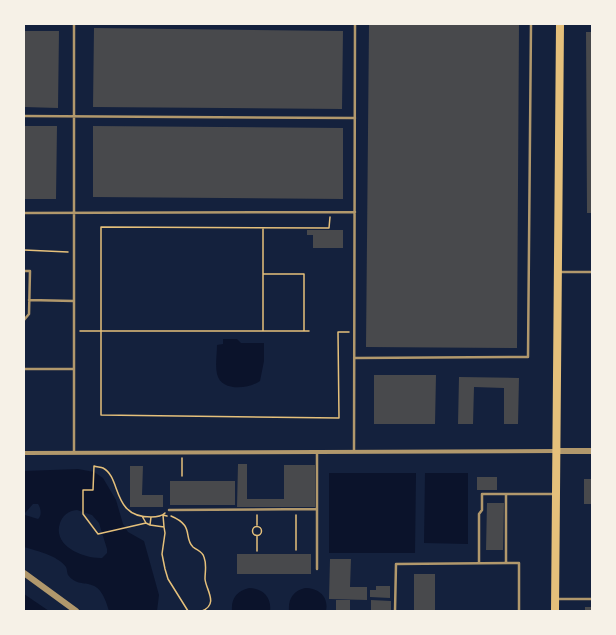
<svg xmlns="http://www.w3.org/2000/svg" width="616" height="635" font-family="Overpass,sans-serif">
<style>
.water{fill:#0b132b;fill-rule:evenodd}
.building{fill:#48494c}
.lines{fill:none;stroke-linecap:round;stroke-linejoin:round}
.path{stroke:#e5c07b;stroke-width:1.5}
.service{stroke:#b1986c;stroke-width:2.5}
.minor{stroke:#b1986c;stroke-width:4}
.tertiary{stroke:#b1986c;stroke-width:6}
.primary{stroke:#e5c07b;stroke-width:8}
</style>
<rect width="100%" height="100%" fill="#14213d"/>
<path class="water" d="M223,339H237L241,343H264V361L260,381C249,389 221,392 217,374C215,365 217,354 217,345L223,344Z
M78,469L94,472L103,478L116,500L123,524L128,532L144,541L159,595L157,611H109C98,570 82,593 68,575C67,573 67,569 66,567C57,555 37,551 24,547V471ZM33,504H38C41,508 42,516 38,519L25,515V513ZM77,510L92,515L99,523L107,549V553L102,558C84,559 52,546 60,523C63,515 68,511 77,510Z
M329,473H416L415,553H329Z
M425,473H468V544L424,543Z
M249,588C262,588 272,597 270,611H232C231,598 237,591 249,588Z
M305,588C319,588 329,597 326,611H289C288,599 293,591 305,588Z
M24,594L49,611H24Z"/>
<path class="building" d="M369,24H519L517,348L366,347Z
M94,28L343,31L342,109L93,107Z
M24,31H59L58,108L24,107Z
M586,32H592V213H587Z
M24,126H57L56,199H24Z
M93,126L343,128V199L93,197Z
M307,230H343V248H313V235H307Z
M374,375H436L435,424H374Z
M459,377L519,378L518,424H504V388L474,387L473,424H458Z
M238,464H247V499H284V465H315V507H237Z
M130,466H143L142,495H163V507H130Z
M477,477H497V490H477Z
M584,479H592V504H584Z
M170,481H235V505H170Z
M487,503H504L503,550H486Z
M237,554H311V574H237Z
M330,559H351L350,587H367V600L329,599Z
M414,574H435V611H414Z
M376,586H390V598L370,597V590H376Z
M336,600H350V611H336Z
M371,600L391,601V611H371Z
M585,607H592V611H585Z"/>
<g class="lines">
<path class="path" d="M330,217L329,228L101,227V415L339,418L338,332H349
M24,250L68,252
M263,274H304V331
M80,331H309
M263,331V228
M182,458V476
M257,515V525
M296,515V550
M142,516L146,523L150,525L151,517
M171,516C195,526 183,537 193,547C198,551 202,551 204,557C207,565 205,571 205,579C206,590 219,604 202,611
M146,523L98,534L83,514V490H93L94,466C96,467 101,467 103,468C122,478 111,517 151,517C156,517 162,516 165,513
M150,525L164,527L165,533L162,554L165,569L168,579L188,611
M252.5 531a4.5 4.5 0 1 1 9 0a4.5 4.5 0 1 1-9 0Z
M164,527L163,515L167,516
M257,536V551"/>
<path class="service" d="M74,24V452
M24,116L355,118
M24,213L355,212
M24,271H30L29,314L24,320
M559,272H592
M29,300L74,301
M355,358L528,357L531,24
M24,369H74
M354,451L355,24
M169,510L317,509
M479,563V514L482,510V494H506
M506,563V494H555
M317,569V452
M557,599H592
M395,611L396,564L519,563V611"/>
<path class="minor" d="M24,453L557,451"/>
<path class="tertiary" d="M557,451H592
M24,573L76,611"/>
<path class="primary" d="M555,611L560,24"/>
</g>
<rect width="616" height="635" fill="none" stroke="#f6f1e7" stroke-width="50"/>
</svg>
